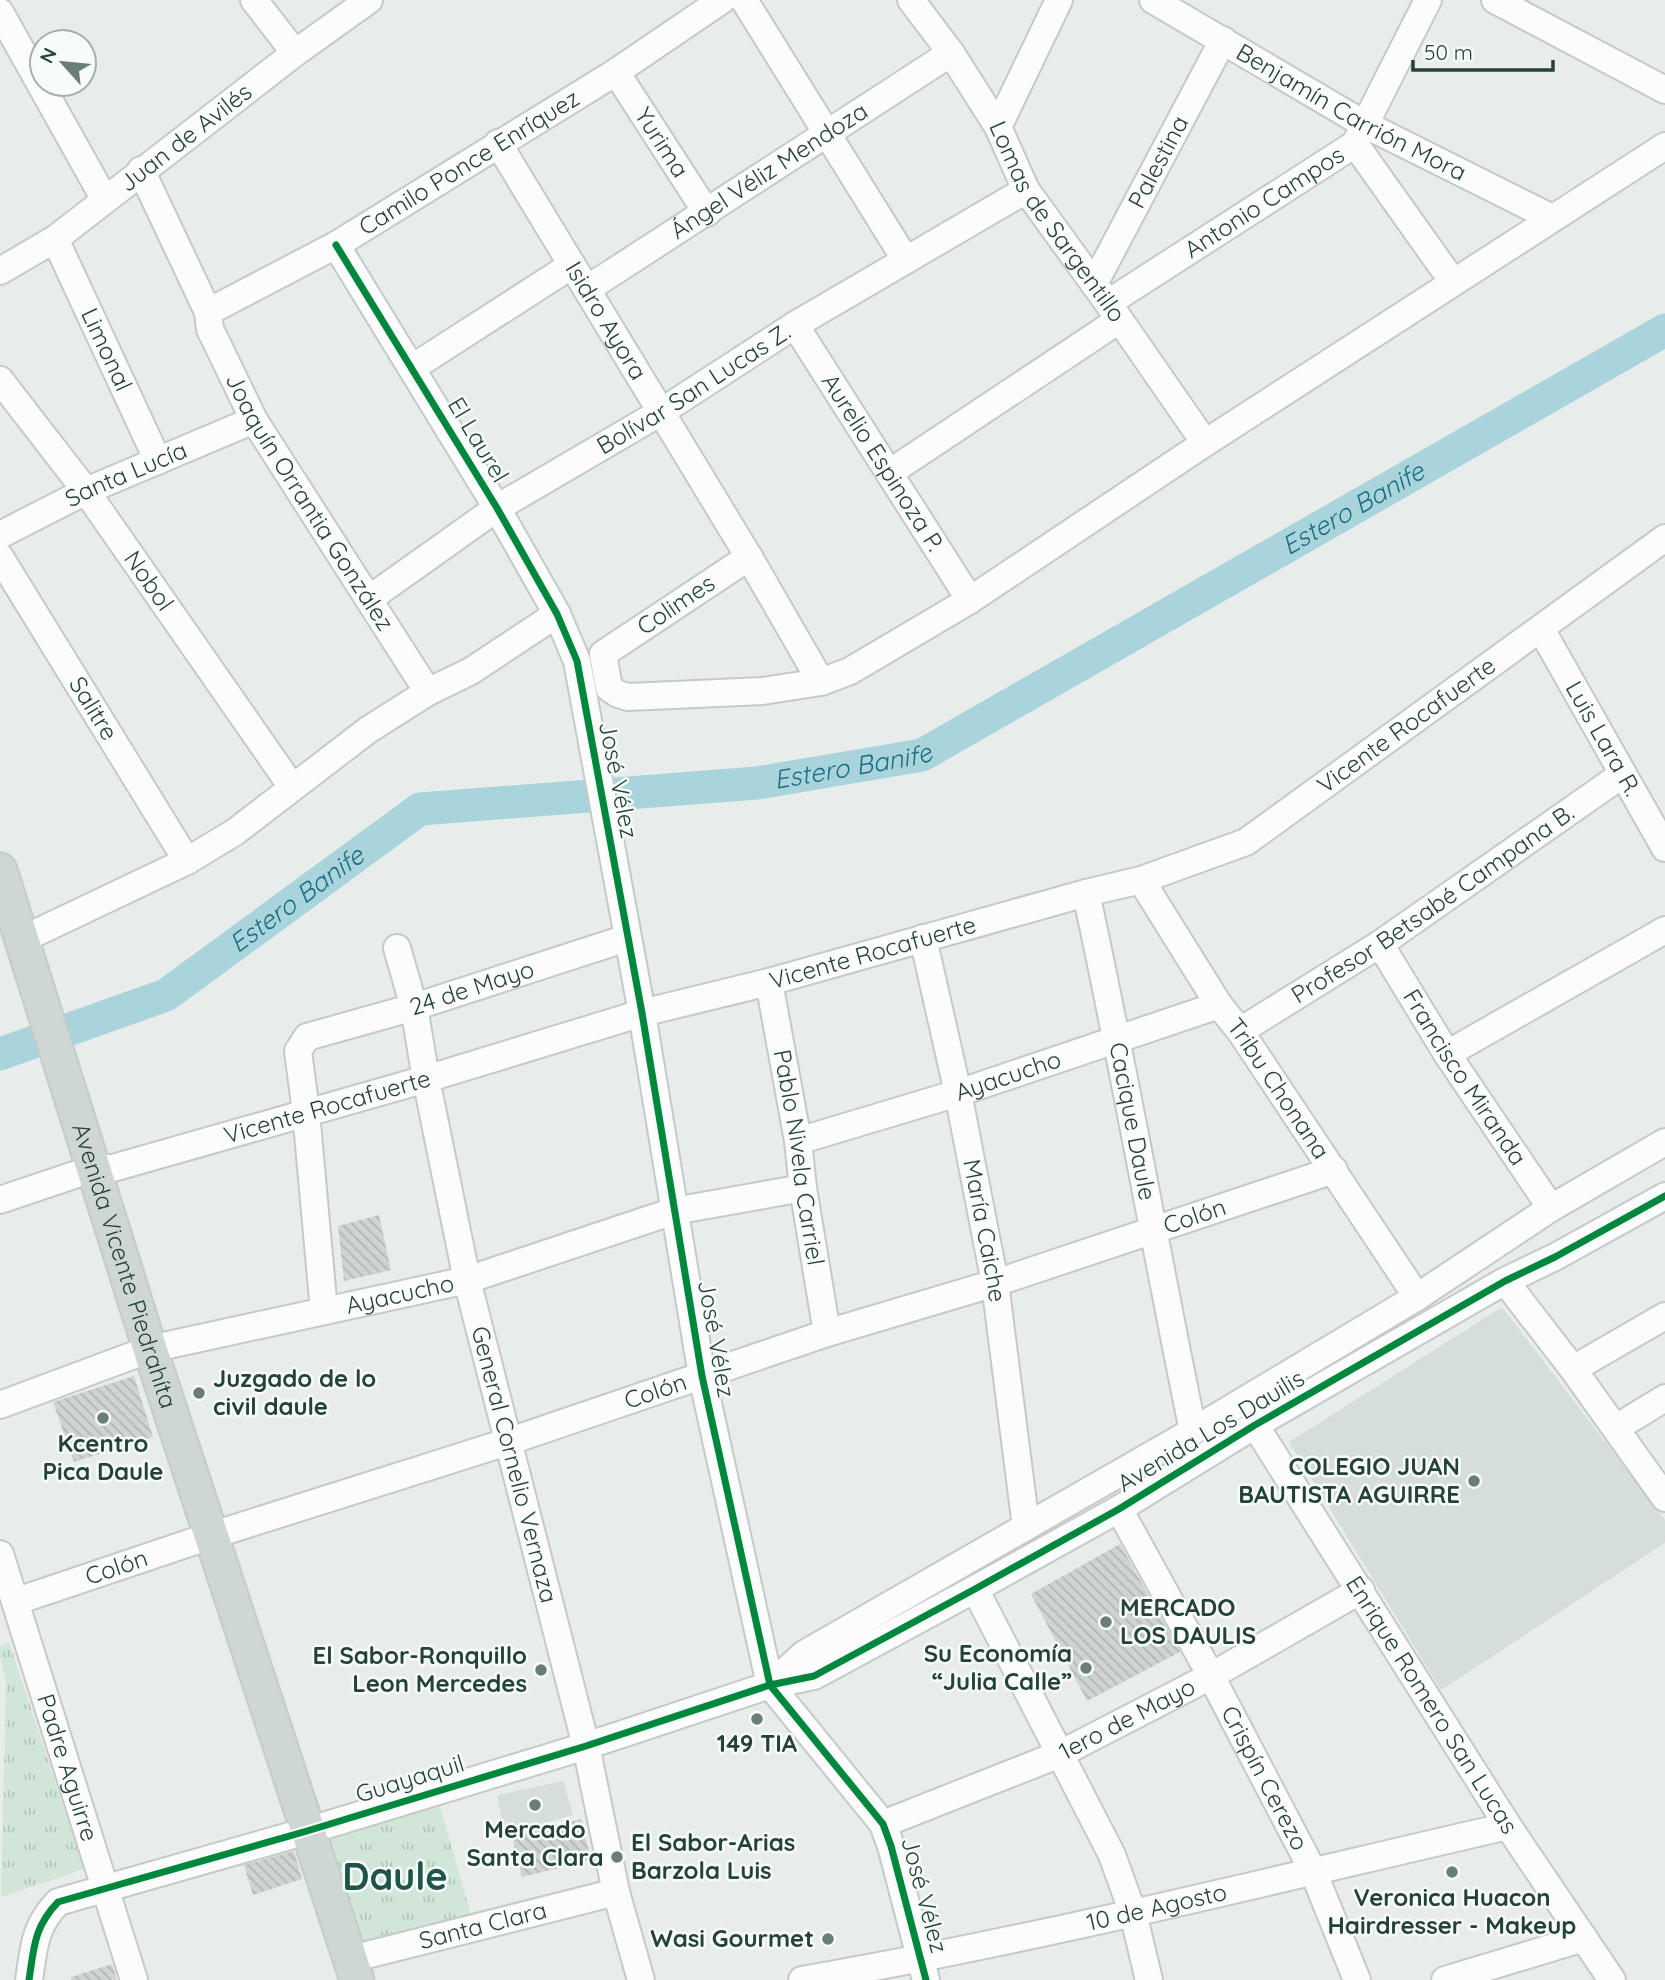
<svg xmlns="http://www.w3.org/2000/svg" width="1665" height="1980" font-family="Quicksand,sans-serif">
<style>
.built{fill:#d6dedb}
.park{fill:url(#park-tufts)}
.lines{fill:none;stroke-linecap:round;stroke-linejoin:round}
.river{stroke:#a9d4db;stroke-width:33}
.building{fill:url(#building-back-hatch)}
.minor-casing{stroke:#c5cac8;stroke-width:30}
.major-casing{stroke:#c3ccc9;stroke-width:37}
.minor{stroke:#fcfcfc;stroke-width:26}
.major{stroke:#cfd7d5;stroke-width:33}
.cycleway-casing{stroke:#f7fbf9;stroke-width:11}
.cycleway{stroke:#00873e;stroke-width:7}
.poi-dot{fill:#697e78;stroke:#f7fbf9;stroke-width:2.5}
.labels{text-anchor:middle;stroke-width:5;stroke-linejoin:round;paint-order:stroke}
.street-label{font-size:24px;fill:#24423a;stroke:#f7fbf9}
.poi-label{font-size:24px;font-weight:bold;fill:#24423a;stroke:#f7fbf9}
.water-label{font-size:26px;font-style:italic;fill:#1c6f80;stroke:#f7fbf9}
.town-label{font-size:38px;font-weight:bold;fill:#1f5548;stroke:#f7fbf9}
</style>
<defs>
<pattern id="park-tufts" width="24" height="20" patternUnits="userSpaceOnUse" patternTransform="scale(1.75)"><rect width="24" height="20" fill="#d1e6d8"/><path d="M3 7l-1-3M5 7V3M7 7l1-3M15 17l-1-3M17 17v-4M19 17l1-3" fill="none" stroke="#b3c6ba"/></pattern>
<pattern id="building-back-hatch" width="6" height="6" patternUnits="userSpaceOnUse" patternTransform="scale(1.75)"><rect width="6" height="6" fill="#cfd4d2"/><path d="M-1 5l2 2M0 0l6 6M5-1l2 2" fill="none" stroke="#b2b7b5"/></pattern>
</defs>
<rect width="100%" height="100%" fill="#e8edeb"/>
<path class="built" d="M1502,1307L1665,1520V1543L1441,1690L1289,1442Z
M563,1781L573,1815L505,1834L497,1795Z"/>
<path class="park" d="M9,1642L84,1869L1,1897L6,1682L0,1657V1646Z
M439,1803L471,1915L356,1954L322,1842Z"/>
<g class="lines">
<path class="river" id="s1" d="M0,1054L166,995L420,809L757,783L922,755L1665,330"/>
</g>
<path class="building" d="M379,1215L391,1270L344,1281L338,1226Z
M134,1376L153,1437L74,1462L53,1402Z
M1120,1544L1180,1652L1087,1701L1031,1594Z
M581,1819L591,1860L522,1877L512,1837Z
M294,1851L302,1879L253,1895L244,1865Z
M112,1964L117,1980H71V1977Z"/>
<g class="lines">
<g class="minor-casing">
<g id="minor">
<path d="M254,0L295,53"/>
<path d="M744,0L905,259"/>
<path id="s2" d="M911,0L951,53L998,127L1026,190L1108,303L1205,443"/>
<path id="s3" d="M1153,0L1364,124L1552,218"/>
<path d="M1495,0L1665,90"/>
<path d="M0,12L105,200"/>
<path id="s4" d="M616,72L707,213"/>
<path d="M998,127L1059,0"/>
<path id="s5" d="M498,143L749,557L821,682"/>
<path d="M1355,144L1453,282"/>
<path id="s6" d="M141,170L208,312L210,329L254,420L428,692"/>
<path id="s7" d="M55,239L158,461"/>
<path d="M336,245L497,508L557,614L577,661L642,1013L702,1376L770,1685L883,1824L891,1846L926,1980"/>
<path id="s8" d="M0,271L55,239L295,53L369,0"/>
<path id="s9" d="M1094,284L1223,40"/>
<path id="s10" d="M587,289L951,53"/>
<path id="s11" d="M1108,303L1355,144L1428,0"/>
<path id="s12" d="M208,312L336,245L616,72L722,0"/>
<path id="s13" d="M795,325L970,600"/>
<path d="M412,368L572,265"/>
<path id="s14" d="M0,380L86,491L292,787"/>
<path d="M889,473L1119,320"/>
<path id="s15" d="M0,535L86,491L254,420"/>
<path id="s16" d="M0,557L187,861"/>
<path d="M749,557L603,654L609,688L618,694L628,697L763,691L821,682L850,671L970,600L1205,443L1665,146"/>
<path id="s17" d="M369,599L497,508L661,412L795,325L1026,190"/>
<path id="s18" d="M1541,629L1665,848"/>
<path id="s19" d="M1141,880L1219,1005L1240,1031L1417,1297"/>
<path id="s20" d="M1086,893C1125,1072 1156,1252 1193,1431"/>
<path id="s21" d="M923,938L958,1093L995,1283L1026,1527"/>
<path d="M23,939L187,861L235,832L368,730L428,692L471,671L557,614"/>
<path id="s22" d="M1380,944L1447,1054L1551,1208"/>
<path id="s23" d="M397,948L414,1007L426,1079L467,1280L586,1746L616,1892L641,1980"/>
<path id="s24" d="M769,982L798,1141L803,1188L827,1333"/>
<path id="s25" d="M1240,1031L1380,944L1623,774"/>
<path d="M1447,1054L1665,930"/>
<path id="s26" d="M798,1141L958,1093L1219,1005"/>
<path id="s27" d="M0,1200L95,1168H113L426,1079L642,1013L769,982L1086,893L1141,880L1246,842L1665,538"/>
<path d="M1505,1281L1573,1369L1665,1498"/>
<path id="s28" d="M324,1311L306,1112L298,1051L307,1037L414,1007L627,938"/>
<path d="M1573,1369L1665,1316"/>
<path id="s29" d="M0,1405L150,1349L467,1280L674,1211L803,1188"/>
<path id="s30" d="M1255,1425L1508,1826L1612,1980"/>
<path d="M1616,1428L1665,1398"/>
<path id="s31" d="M1119,1509L1211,1676L1313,1871L1357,1980"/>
<path id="s32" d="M0,1554L134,1980"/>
<path d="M975,1589L1112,1855L1133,1913L1149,1980"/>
<path id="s33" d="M17,1601L210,1536L507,1442L827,1333L995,1283L1334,1170"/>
<path d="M771,1684L804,1654L1193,1431L1417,1297L1551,1208L1665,1142"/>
<path id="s34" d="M883,1824L1060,1754L1211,1676L1361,1590"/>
<path id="s35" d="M351,1959L616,1892"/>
<path d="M29,1980C34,1947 34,1927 58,1902L307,1831L586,1746L770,1685L814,1676L975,1589L1119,1509L1255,1425L1505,1281L1555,1257L1665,1196"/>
<path id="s36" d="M802,1980C1039,1939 1273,1880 1508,1826"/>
<path d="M1445,1980L1584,1938"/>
</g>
</g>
<g class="major-casing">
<g id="major">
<path id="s37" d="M0,870L150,1349L357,1980"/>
</g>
</g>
<use href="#minor" class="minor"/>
<use href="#major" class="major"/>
<g class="cycleway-casing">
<path id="cycleway" d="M336,245L497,508L557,614L577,661L642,1013L702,1376L770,1685L883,1824L891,1846L926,1980
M29,1980C34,1947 34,1927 58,1902L307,1831L586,1746L770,1685L814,1676L975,1589L1119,1509L1255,1425L1505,1281L1555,1257L1665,1196"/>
</g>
<use href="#cycleway" class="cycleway"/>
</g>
<g class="poi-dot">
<circle cx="199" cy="1393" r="7"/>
<circle cx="103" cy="1418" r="7"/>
<circle cx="1474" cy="1481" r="7"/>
<circle cx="1106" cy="1622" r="7"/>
<circle cx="1086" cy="1668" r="7"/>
<circle cx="541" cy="1670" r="7"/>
<circle cx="757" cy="1719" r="7"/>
<circle cx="535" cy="1805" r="7"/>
<circle cx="617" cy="1857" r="7"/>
<circle cx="1452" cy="1872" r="7"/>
<circle cx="828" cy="1939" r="7"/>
</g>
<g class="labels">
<g class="street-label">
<text dy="8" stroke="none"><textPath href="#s3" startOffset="228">Benjamín Carrión Mora</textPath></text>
<text dy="8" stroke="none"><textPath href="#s8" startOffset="229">Juan de Avilés</textPath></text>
<text dy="8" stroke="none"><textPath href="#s4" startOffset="84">Yurima</textPath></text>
<text dy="8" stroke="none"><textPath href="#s9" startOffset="138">Palestina</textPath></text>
<text dy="8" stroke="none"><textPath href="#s12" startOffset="301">Camilo Ponce Enríquez</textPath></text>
<text dy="8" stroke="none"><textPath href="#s10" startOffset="217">Ángel Véliz Mendoza</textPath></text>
<text dy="8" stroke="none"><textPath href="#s11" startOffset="186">Antonio Campos</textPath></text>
<text dy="8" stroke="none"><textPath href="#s2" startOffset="266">Lomas de Sargentillo</textPath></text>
<text dy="8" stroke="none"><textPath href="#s5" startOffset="208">Isidro Ayora</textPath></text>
<text dy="8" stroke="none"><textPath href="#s7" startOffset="122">Limonal</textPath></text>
<text dy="8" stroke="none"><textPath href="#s17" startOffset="387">Bolívar San Lucas Z.</textPath></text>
<text transform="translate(478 440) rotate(59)" y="8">El Laurel</text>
<text dy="8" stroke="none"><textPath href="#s13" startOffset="163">Aurelio Espinoza P.</textPath></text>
<text dy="8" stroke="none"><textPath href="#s15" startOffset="140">Santa Lucía</textPath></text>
<text dy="8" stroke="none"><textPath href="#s6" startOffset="374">Joaquín Orrantia González</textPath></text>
<text dy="8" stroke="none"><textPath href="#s14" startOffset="250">Nobol</textPath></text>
<text transform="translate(676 605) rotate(-34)" y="8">Colimes</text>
<text dy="8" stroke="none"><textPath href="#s16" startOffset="178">Salitre</textPath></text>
<text dy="8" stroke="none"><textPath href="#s27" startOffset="1496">Vicente Rocafuerte</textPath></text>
<text dy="8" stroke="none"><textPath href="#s18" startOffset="126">Luis Lara R.</textPath></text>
<text transform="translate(618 780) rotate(79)" y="8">José Vélez</text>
<text dy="8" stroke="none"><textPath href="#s25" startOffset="231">Profesor Betsabé Campana B.</textPath></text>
<text dy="8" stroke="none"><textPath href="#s27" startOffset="908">Vicente Rocafuerte</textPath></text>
<text dy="8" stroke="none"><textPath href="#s28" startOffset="450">24 de Mayo</textPath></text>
<text dy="8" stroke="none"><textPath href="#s26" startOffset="220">Ayacucho</textPath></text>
<text dy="8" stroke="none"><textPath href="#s22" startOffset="158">Francisco Miranda</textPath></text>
<text dy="8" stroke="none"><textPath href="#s19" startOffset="250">Tribu Chonana</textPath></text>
<text dy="8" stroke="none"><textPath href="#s27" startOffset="341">Vicente Rocafuerte</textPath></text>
<text dy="8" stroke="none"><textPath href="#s20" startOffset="233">Cacique Daule</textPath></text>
<text dy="8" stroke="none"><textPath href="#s24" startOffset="178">Pablo Nivela Carriel</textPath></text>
<text dy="8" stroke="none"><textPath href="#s33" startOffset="1239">Colón</textPath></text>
<text dy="8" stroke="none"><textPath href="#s21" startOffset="299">María Caiche</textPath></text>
<text dy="8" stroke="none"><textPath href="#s37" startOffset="415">Avenida Vicente Piedrahíta</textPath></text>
<text dy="8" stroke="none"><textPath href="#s29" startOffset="416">Ayacucho</textPath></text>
<text transform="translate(716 1339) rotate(80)" y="8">José Vélez</text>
<text dy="8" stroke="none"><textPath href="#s33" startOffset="672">Colón</textPath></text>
<text transform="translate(1211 1431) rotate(-31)" y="8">Avenida Los Dauilis</text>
<text dy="8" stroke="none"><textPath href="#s23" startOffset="530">General Cornelio Vernaza</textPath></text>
<text dy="8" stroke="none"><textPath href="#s33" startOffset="105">Colón</textPath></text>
<text dy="8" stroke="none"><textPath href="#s30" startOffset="331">Enrique Romero San Lucas</textPath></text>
<text dy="8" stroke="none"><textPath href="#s34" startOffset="266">1ero de Mayo</textPath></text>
<text dy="8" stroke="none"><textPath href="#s32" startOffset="224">Padre Aguirre</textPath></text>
<text dy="8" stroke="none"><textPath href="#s31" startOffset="306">Crispín Cerezo</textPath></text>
<text transform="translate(410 1779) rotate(-17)" y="8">Guayaquil</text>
<text transform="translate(924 1895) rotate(75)" y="8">José Vélez</text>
<text dy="8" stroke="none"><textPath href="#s36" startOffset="362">10 de Agosto</textPath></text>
<text dy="8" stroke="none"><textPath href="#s35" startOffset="136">Santa Clara</textPath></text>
</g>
<g class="poi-label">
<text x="213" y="1387" text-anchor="start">Juzgado de lo<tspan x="213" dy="28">civil daule</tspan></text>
<text x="103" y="1452">Kcentro<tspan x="103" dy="28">Pica Daule</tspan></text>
<text x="1460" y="1475" text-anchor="end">COLEGIO JUAN<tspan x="1460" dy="28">BAUTISTA AGUIRRE</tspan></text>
<text x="1120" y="1616" text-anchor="start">MERCADO<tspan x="1120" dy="28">LOS DAULIS</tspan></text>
<text x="1072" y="1662" text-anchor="end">Su Economía<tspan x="1072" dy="28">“Julia Calle”</tspan></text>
<text x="527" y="1664" text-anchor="end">El Sabor-Ronquillo<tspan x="527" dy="28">Leon Mercedes</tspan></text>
<text x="757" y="1752">149 TIA</text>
<text x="535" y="1838">Mercado<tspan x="535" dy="28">Santa Clara</tspan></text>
<text x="631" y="1851" text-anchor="start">El Sabor-Arias<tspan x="631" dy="28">Barzola Luis</tspan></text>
<text x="1452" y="1906">Veronica Huacon<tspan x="1452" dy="28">Hairdresser - Makeup</tspan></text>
<text x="814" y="1947" text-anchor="end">Wasi Gourmet</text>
</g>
<g class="water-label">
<text dy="9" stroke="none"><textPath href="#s1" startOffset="1493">Estero Banife</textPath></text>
<text dy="9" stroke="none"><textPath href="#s1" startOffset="926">Estero Banife</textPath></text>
<text dy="9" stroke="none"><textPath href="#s1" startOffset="338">Estero Banife</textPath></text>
</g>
<g class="town-label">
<text x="395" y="1890">Daule</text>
</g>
</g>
<g transform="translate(63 63) rotate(297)"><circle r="33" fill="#f7fbf9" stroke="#a3b1ad" stroke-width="2"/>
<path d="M0-5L12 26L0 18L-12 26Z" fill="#697e78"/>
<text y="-10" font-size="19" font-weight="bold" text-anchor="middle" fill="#24423a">N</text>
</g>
<path d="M1413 60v10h140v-10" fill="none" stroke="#24423a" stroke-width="3.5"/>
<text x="1424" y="60" font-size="21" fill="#24423a" stroke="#f7fbf9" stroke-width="5" paint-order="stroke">50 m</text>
</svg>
